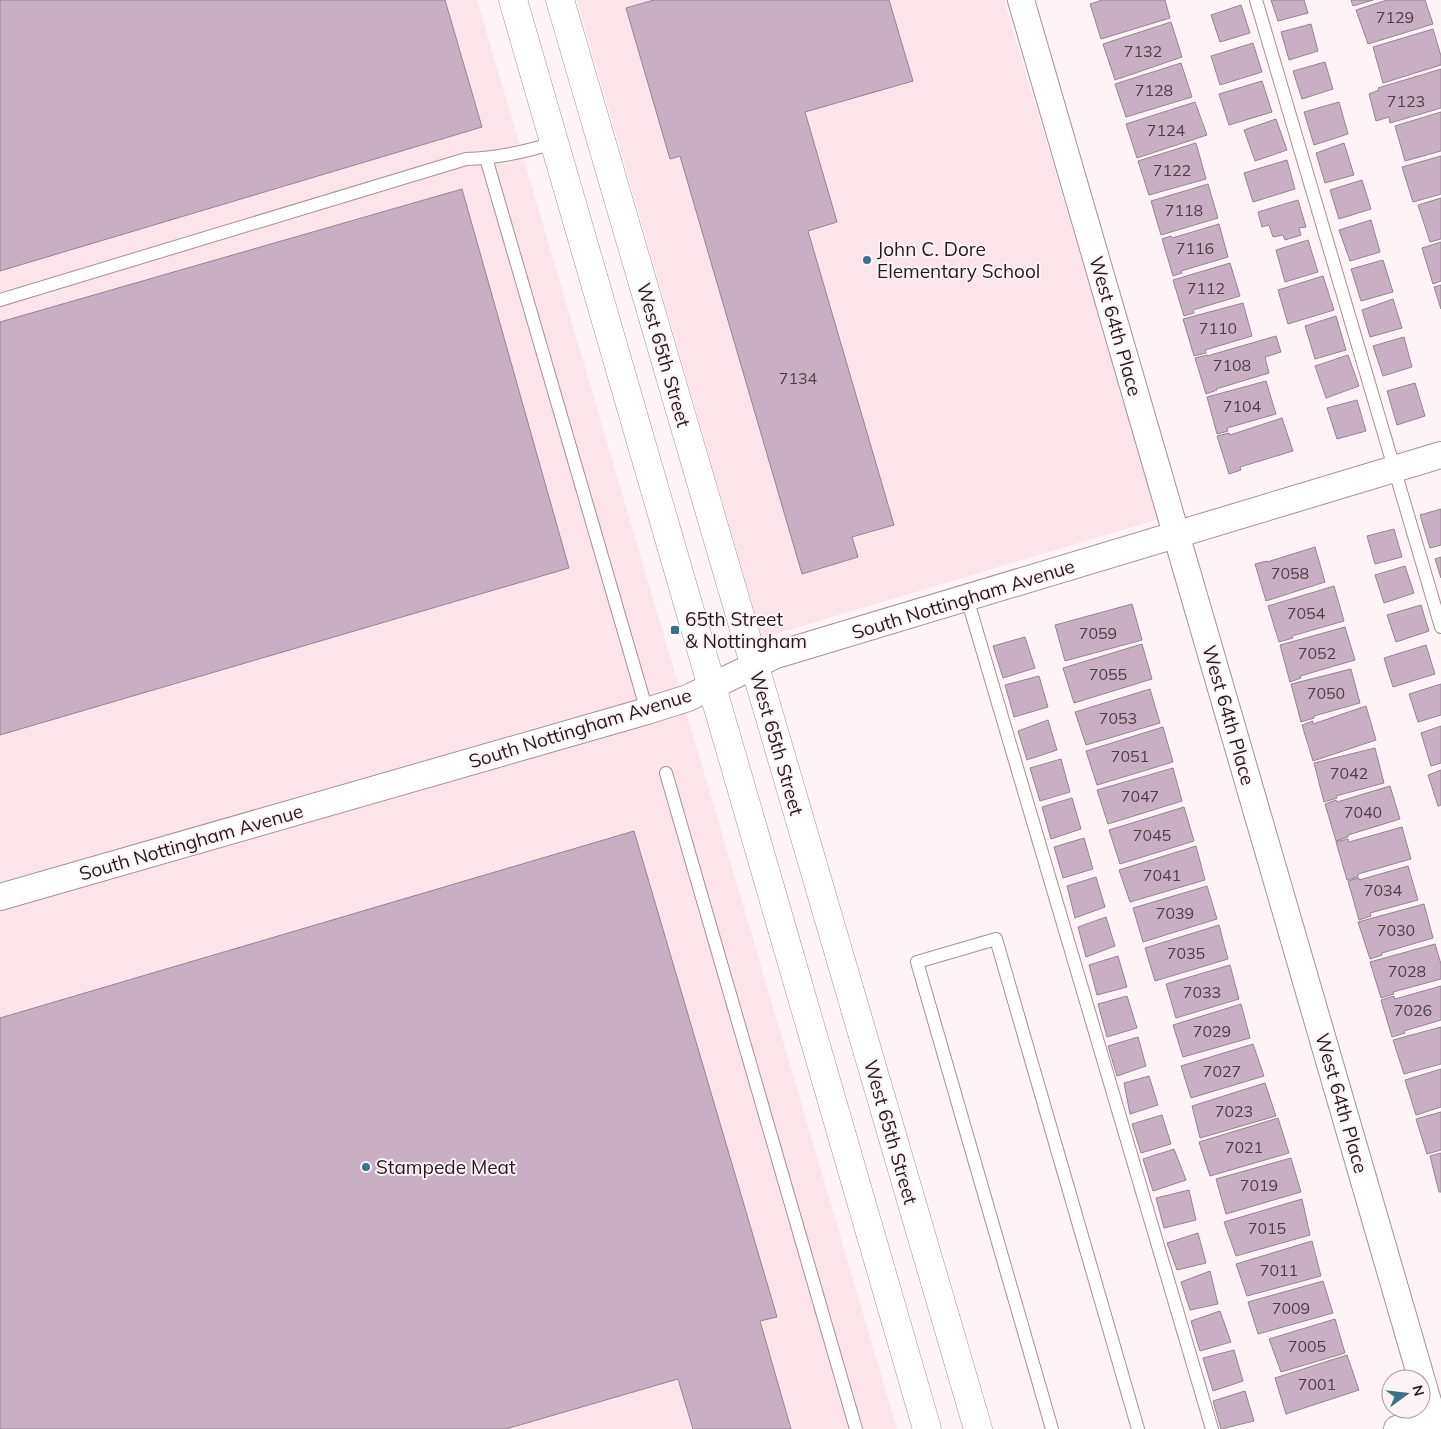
<svg xmlns="http://www.w3.org/2000/svg" width="1441" height="1429" font-family="Mulish,sans-serif">
<style>
.built{fill:#fbe5eb}
.building{fill:#c9afc4;stroke:#928690}
.lines{fill:none;stroke-linecap:round;stroke-linejoin:round}
.service-casing{stroke:#a29296;stroke-width:14}
.minor-casing{stroke:#a29296;stroke-width:28}
.tertiary-casing{stroke:#a29296;stroke-width:29}
.service{stroke:#fff;stroke-width:12}
.minor{stroke:#fff;stroke-width:26}
.tertiary{stroke:#fff;stroke-width:28}
.poi-dot{fill:#37728a;stroke:#fef3f6;stroke-width:2}
.labels{text-anchor:middle;stroke-width:4;stroke-linejoin:round;paint-order:stroke}
.number-label{font-size:16px;fill:#4c4047}
.poi-label{font-size:19px;fill:#221b1d;stroke:#fef3f6;text-anchor:start}
.street-label{font-size:19px;fill:#221b1d;stroke:#fef3f6}
</style>
<rect width="100%" height="100%" fill="#fef3f6"/>
<path class="built" d="M0,0H477L897,1429H0Z
M577,0H1004L1159,519L762,638Z"/>
<path class="building" d="M0,0H445L482,127L0,271Z
M654,0H889L913,81L805,112L837,222L808,231L894,525L852,537L858,557L802,574L680,156L670,159L626,8Z
M1102,0H1165L1170,18L1101,39L1090,4Z
M1271,0H1304L1308,13L1278,21Z
M1351,0H1373L1353,6Z
M1387,0H1425L1433,24L1368,44L1356,10Z
M1241,5L1250,33L1220,42L1211,15Z
M1171,22L1182,57L1115,80L1103,44Z
M1311,24L1318,51L1289,60L1281,32Z
M1433,29L1441,56V65L1383,83L1373,47Z
M1253,43L1262,72L1220,85L1211,56Z
M1325,62L1333,89L1302,99L1293,71Z
M1181,63L1192,97L1126,117L1115,84Z
M1441,69V108L1390,123L1389,117L1376,121L1369,94L1379,90L1378,88Z
M1262,81L1272,112L1229,125L1219,94Z
M1195,102L1207,135L1137,158L1126,124Z
M1339,102L1348,134L1314,145L1304,112Z
M1441,112V151L1405,161L1395,126Z
M1276,119L1287,150L1255,161L1244,130Z
M1196,143L1206,179L1149,195L1138,161Z
M1344,143L1354,175L1325,183L1316,153Z
M1441,156V194L1413,202L1402,167Z
M1287,160L1295,189L1253,202L1244,173Z
M1362,180L1371,209L1339,219L1330,190Z
M1208,184L1218,218L1161,235L1151,201Z
M462,189L569,568L0,735V322Z
M1441,198V239L1430,242L1418,205Z
M1298,200L1306,227L1299,228L1301,235L1285,240L1283,235L1273,237L1269,225L1262,227L1258,212Z
M1371,220L1380,252L1350,261L1339,230Z
M1219,224L1228,257L1181,271L1182,273L1173,276L1162,239L1171,236L1172,238Z
M1308,240L1318,272L1285,282L1276,250Z
M1441,242V281L1433,284L1422,248Z
M1383,260L1393,292L1361,301L1351,269Z
M1230,263L1240,296L1193,310L1194,313L1184,316L1173,280Z
M1323,276L1334,310L1288,324L1278,290Z
M1441,285V309L1434,287Z
M1393,299L1402,328L1370,337L1362,310Z
M1243,303L1252,336L1205,350L1206,353L1194,356L1183,319Z
M1336,316L1346,350L1315,359L1305,326Z
M1276,336L1281,352L1265,357L1269,373L1216,389L1217,390L1206,394L1195,358L1207,355V356Z
M1404,337L1412,367L1383,376L1373,346Z
M1348,355L1359,386L1326,398L1315,366Z
M1266,381L1276,414L1227,428L1228,431L1217,434L1207,397Z
M1415,383L1425,416L1397,425L1387,391Z
M1357,400L1366,431L1337,439L1327,408Z
M1282,418L1293,451L1240,467L1241,470L1229,474L1217,436L1229,433L1230,435Z
M1441,509V545L1430,548L1420,515Z
M1394,529L1402,557L1375,564L1367,536Z
M1315,547L1325,582L1266,601L1255,564L1267,561V562Z
M1441,557V578L1435,559Z
M1405,566L1414,593L1384,603L1375,575Z
M1334,586L1344,621L1292,636L1293,638L1279,642L1268,606Z
M1132,604L1142,640L1065,661L1055,625Z
M1421,605L1429,631L1396,642L1387,615Z
M1345,627L1355,660L1300,676L1301,678L1290,682L1280,645Z
M1025,637L1035,668L1003,678L993,646Z
M1142,644L1152,679L1074,703L1063,668Z
M1426,645L1435,674L1393,687L1384,658Z
M1351,669L1360,703L1314,716V718L1301,722L1291,684Z
M1039,676L1048,707L1014,717L1005,685Z
M1441,684V715L1418,722L1409,694Z
M1150,689L1160,723L1086,745L1075,712Z
M1366,706L1376,740L1313,761L1302,725L1313,721V724Z
M1048,720L1057,750L1027,760L1018,731Z
M1441,726V763L1431,766L1421,733Z
M1163,727L1173,762L1097,785L1086,751Z
M1375,748L1384,783L1336,796L1337,798L1324,802L1314,763Z
M1061,759L1070,792L1040,801L1030,768Z
M1173,768L1182,801L1108,824L1097,790Z
M1441,770V805L1438,806L1428,775Z
M1390,786L1400,819L1348,835V837L1336,841L1325,804L1336,800L1337,802Z
M1072,798L1081,829L1051,839L1042,807Z
M1184,807L1194,841L1120,864L1109,830Z
M1402,827L1411,859L1358,874V877L1347,880L1336,842L1348,839L1349,842Z
M634,831L777,1317L760,1321L791,1429H693L678,1379L506,1429H0V1018Z
M1084,838L1093,869L1063,878L1054,847Z
M1196,846L1205,880L1130,902L1119,870Z
M1408,866L1418,900L1370,913L1371,916L1359,920L1348,881L1359,878V880Z
M1096,877L1105,907L1075,918L1067,886Z
M1207,886L1217,919L1143,942L1133,908Z
M1424,904L1433,938L1382,953V955L1370,959L1358,922Z
M1106,917L1115,946L1086,957L1078,927Z
M1219,925L1228,959L1155,981L1145,948Z
M1435,944L1441,964V979L1393,992L1394,994L1381,998L1370,962Z
M1118,956L1127,987L1097,995L1089,965Z
M1230,965L1239,999L1176,1018L1166,984Z
M1441,986V1020L1404,1031L1405,1033L1392,1037L1381,1000L1394,996L1395,999Z
M1127,996L1137,1028L1107,1037L1098,1004Z
M1241,1004L1250,1038L1183,1057L1173,1025Z
M1441,1027V1064L1404,1074L1393,1040Z
M1138,1037L1146,1066L1117,1076L1108,1046Z
M1253,1044L1264,1076L1191,1098L1181,1066Z
M1441,1069V1107L1416,1115L1405,1080Z
M1149,1076L1158,1105L1130,1114L1124,1083Z
M1265,1083L1276,1116L1200,1138L1192,1106Z
M1441,1112V1150L1427,1154L1416,1119Z
M1162,1115L1171,1144L1141,1153L1132,1124Z
M1278,1118L1289,1153L1210,1176L1199,1142Z
M1174,1149L1186,1180L1153,1191L1143,1159Z
M1441,1153V1192H1439L1430,1156Z
M1291,1158L1301,1192L1226,1214L1216,1179Z
M1189,1190L1196,1220L1164,1228L1156,1198Z
M1302,1199L1310,1235L1236,1256L1224,1222Z
M1198,1233L1206,1263L1177,1270L1167,1243Z
M1312,1241L1321,1276L1247,1296L1236,1264Z
M1210,1271L1218,1304L1190,1310L1181,1282Z
M1323,1281L1333,1313L1258,1334L1248,1302Z
M1220,1311L1231,1342L1200,1351L1191,1321Z
M1335,1319L1345,1353L1281,1372L1269,1339Z
M1234,1350L1243,1381L1213,1391L1203,1358Z
M1347,1355L1359,1390L1286,1414L1275,1378Z
M1245,1391L1254,1421L1221,1429L1213,1401Z"/>
<g class="lines">
<g class="service-casing">
<path id="service" d="M1256,0L1441,627
M486,158L647,711
M0,300L466,159C496,158 525,152 554,143
M967,598L1212,1429
M666,773L856,1429
M1052,1429L917,962L996,939L1138,1429"/>
</g>
<g class="minor-casing">
<path id="minor" d="M1021,0L1436,1429
M0,897L647,711L688,698L776,655L1441,455
M1397,1429L1441,1416"/>
</g>
<g class="tertiary-casing">
<path id="tertiary" d="M513,0L927,1429
M560,0L978,1429"/>
</g>
<use href="#service" class="service"/>
<use href="#minor" class="minor"/>
<use href="#tertiary" class="tertiary"/>
</g>
<g class="poi-dot">
<circle cx="867" cy="260" r="5"/>
<rect x="670" y="625" width="10" height="10" rx="2.5"/>
<circle cx="366" cy="1167" r="5"/>
</g>
<g class="labels">
<g class="number-label">
<text x="1395" y="23">7129</text>
<text x="1143" y="57">7132</text>
<text x="1154" y="96">7128</text>
<text x="1406" y="107">7123</text>
<text x="1166" y="136">7124</text>
<text x="1172" y="176">7122</text>
<text x="1184" y="216">7118</text>
<text x="1195" y="254">7116</text>
<text x="1206" y="294">7112</text>
<text x="1218" y="334">7110</text>
<text x="1232" y="371">7108</text>
<text x="798" y="384">7134</text>
<text x="1242" y="412">7104</text>
<text x="1290" y="579">7058</text>
<text x="1306" y="619">7054</text>
<text x="1098" y="639">7059</text>
<text x="1317" y="659">7052</text>
<text x="1108" y="680">7055</text>
<text x="1326" y="699">7050</text>
<text x="1118" y="724">7053</text>
<text x="1130" y="762">7051</text>
<text x="1349" y="779">7042</text>
<text x="1140" y="802">7047</text>
<text x="1363" y="818">7040</text>
<text x="1152" y="841">7045</text>
<text x="1162" y="881">7041</text>
<text x="1383" y="896">7034</text>
<text x="1175" y="919">7039</text>
<text x="1396" y="936">7030</text>
<text x="1186" y="959">7035</text>
<text x="1407" y="977">7028</text>
<text x="1202" y="998">7033</text>
<text x="1413" y="1016">7026</text>
<text x="1212" y="1037">7029</text>
<text x="1222" y="1077">7027</text>
<text x="1234" y="1117">7023</text>
<text x="1244" y="1153">7021</text>
<text x="1259" y="1191">7019</text>
<text x="1267" y="1234">7015</text>
<text x="1279" y="1276">7011</text>
<text x="1291" y="1314">7009</text>
<text x="1307" y="1352">7005</text>
<text x="1317" y="1390">7001</text>
</g>
<g class="poi-label">
<text x="877" y="256">John C. Dore<tspan x="877" dy="22">Elementary School</tspan></text>
<text x="685" y="626">65th Street<tspan x="685" dy="22">&amp; Nottingham</tspan></text>
<text x="376" y="1174">Stampede Meat</text>
</g>
<g class="street-label">
<text transform="translate(1116 326) rotate(74)" y="7">West 64th Place</text>
<text transform="translate(664 355) rotate(74)" y="7">West 65th Street</text>
<text transform="translate(963 599) rotate(-17)" y="7">South Nottingham Avenue</text>
<text transform="translate(1229 715) rotate(74)" y="7">West 64th Place</text>
<text transform="translate(580 728) rotate(-17)" y="7">South Nottingham Avenue</text>
<text transform="translate(777 743) rotate(74)" y="7">West 65th Street</text>
<text transform="translate(191 842) rotate(-16)" y="7">South Nottingham Avenue</text>
<text transform="translate(1342 1103) rotate(74)" y="7">West 64th Place</text>
<text transform="translate(891 1132) rotate(74)" y="7">West 65th Street</text>
</g>
</g>
<g transform="translate(1406 1394) rotate(75)"><circle r="24" fill="#fef3f6" stroke="#a69d9f"/>
<path d="M0-4L9 19L0 12L-9 19Z" fill="#37728a"/>
<text y="-8" font-size="14" font-weight="bold" text-anchor="middle" fill="#221b1d">N</text>
</g>
</svg>
